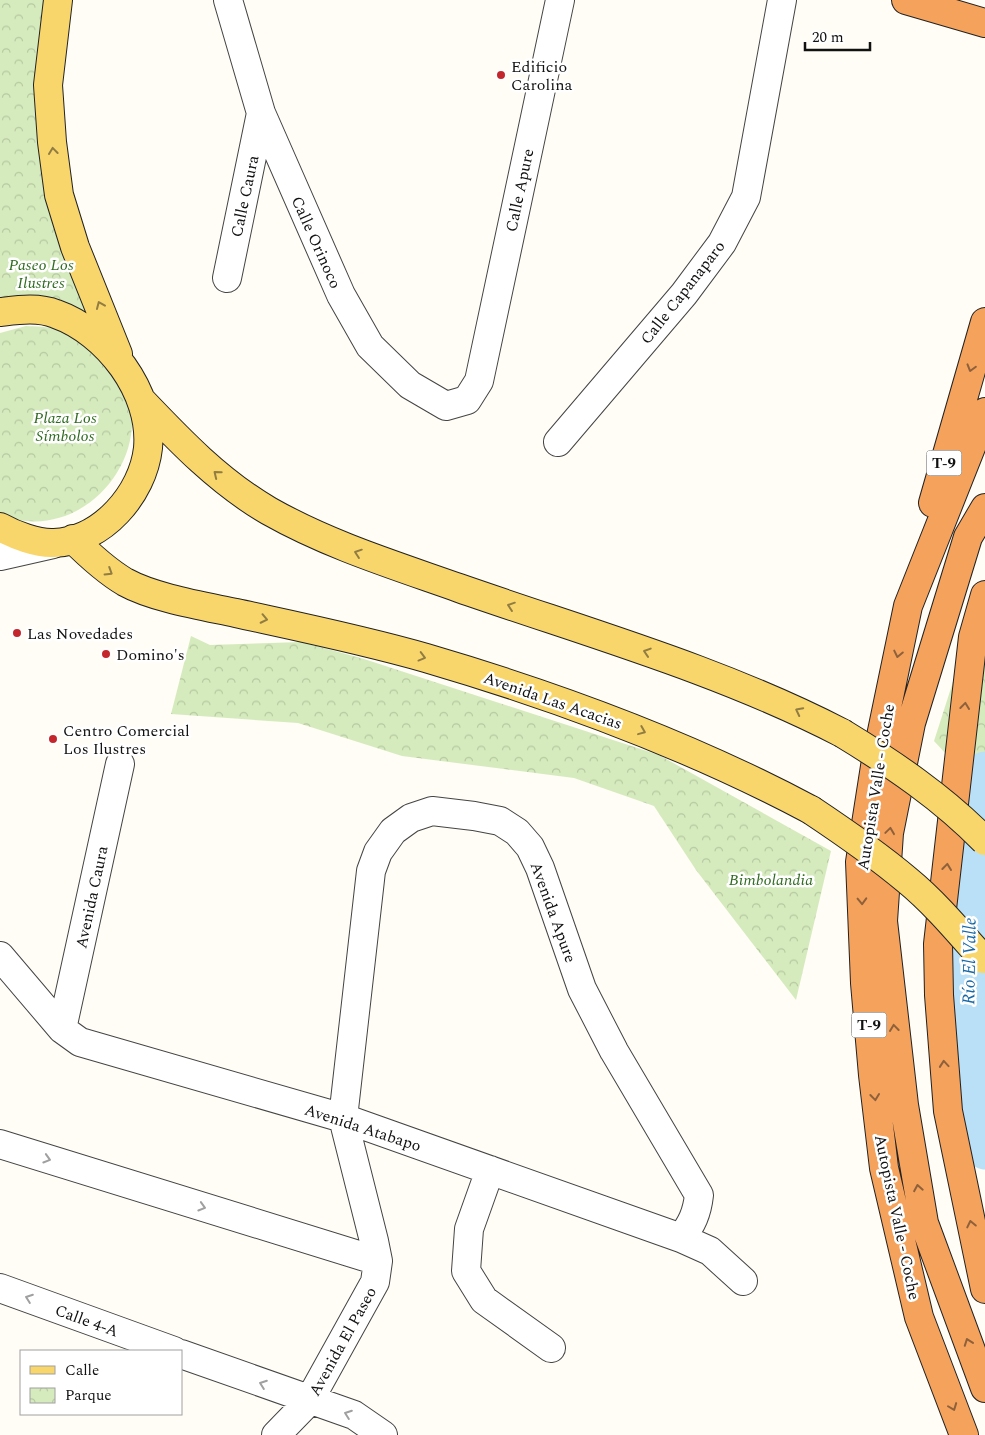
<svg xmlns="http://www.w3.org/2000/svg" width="985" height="1435" font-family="Spectral,serif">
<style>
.park{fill:url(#park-crowns)}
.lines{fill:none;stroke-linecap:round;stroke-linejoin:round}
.river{stroke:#b9e0f7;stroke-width:39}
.minor-casing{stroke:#444;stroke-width:30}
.major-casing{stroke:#222;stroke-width:30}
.highway-casing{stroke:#222;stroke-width:30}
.minor{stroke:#fff;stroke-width:28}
.major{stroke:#f9d66b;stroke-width:28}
.highway{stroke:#f5a25d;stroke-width:28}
.major-bridge-casing{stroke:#222;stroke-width:30;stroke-linecap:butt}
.major-bridge{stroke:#f9d66b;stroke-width:28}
.oneway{stroke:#917d42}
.oneway2{stroke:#8e613b}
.oneway3{stroke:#a0a0a0}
.poi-dot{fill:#c4262e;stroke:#fff;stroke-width:2}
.labels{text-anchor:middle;stroke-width:5;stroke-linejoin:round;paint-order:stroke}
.shield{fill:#fff;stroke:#585858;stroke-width:1}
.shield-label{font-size:15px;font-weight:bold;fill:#111}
.poi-label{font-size:16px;fill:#111;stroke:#fff;text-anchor:start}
.street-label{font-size:16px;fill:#111;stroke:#fff}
.park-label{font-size:16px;font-style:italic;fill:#2f6b1f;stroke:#fff}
.water-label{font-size:18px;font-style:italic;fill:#1768a6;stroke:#fff}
</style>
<defs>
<pattern id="park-crowns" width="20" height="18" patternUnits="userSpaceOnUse" patternTransform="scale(1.25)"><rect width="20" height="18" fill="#d5ebbd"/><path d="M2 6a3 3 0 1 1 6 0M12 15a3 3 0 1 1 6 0" fill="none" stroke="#b6c8a1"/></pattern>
</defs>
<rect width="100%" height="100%" fill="#fffdf5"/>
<path class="park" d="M0,0H58L49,144L117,356L79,325L0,319Z
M26,326C45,327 72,327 87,342C95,348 101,357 107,365C113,372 123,380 126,388C155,463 76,547 0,514V333Z
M985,582V796L934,741Z
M191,636L210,645L302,642L364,659L659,755L831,851L796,1000L696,870L654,806L574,778L402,756L298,723L171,714Z"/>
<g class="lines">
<path class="river" d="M985,771L976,803L970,852L968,1011L974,1104L985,1150"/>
<g class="minor-casing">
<path id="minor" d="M228,0L261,113L341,295L370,346L410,385L446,406L467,400L479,381L560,0
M227,278L261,113
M558,442L684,294L722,243L746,197L782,0
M0,556L53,544
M0,956L62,1029L80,1042L343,1118L681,1238L710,1251L743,1281
M62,1029L120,764
M0,1144L378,1261
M490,1170L469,1229L466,1271L484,1300L551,1348
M0,1288L174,1351
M181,1354L354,1415L383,1435
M276,1435L309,1401L375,1282L378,1261L374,1241L343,1118L371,871L378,852L393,831L411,818L432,811L474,816L500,821L517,832L530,847L540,868L582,989L614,1051L699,1195C697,1213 692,1224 681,1238"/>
</g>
<g class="major-casing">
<path id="major" d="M58,0L48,85L52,142L59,195L75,247L118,354
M0,312C18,310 38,307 56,314C107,332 153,392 148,448C143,494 102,541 54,543C38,544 14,535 0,527
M141,400C180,441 219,482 269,511C329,545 394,565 459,588C588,633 720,670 842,733
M73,539C90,556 105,570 125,582C154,598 203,606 236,613C300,627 364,640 426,658C559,697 689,745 811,810"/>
</g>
<g class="highway-casing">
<path id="highway" d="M906,0L985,23
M933,503L985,322
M985,508L968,537L911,723L889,833L883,921L904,1105L924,1223L985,1388
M985,595L973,637L938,944L939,995L948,1111L985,1289
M964,1435L919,1317L884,1168L873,1075L865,983L860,862L876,760L908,606L985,412"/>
</g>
<use href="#minor" class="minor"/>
<use href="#major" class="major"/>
<use href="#highway" class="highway"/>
<g class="major-bridge-casing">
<path id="major-bridge" d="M842,733C893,764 943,798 985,841
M811,810C844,832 876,854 907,880C935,903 959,932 983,959"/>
</g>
<use href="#major-bridge" class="major-bridge"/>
</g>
<defs><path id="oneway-chevron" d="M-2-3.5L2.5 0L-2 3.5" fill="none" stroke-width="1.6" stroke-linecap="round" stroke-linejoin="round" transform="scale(1.25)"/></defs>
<g class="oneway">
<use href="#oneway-chevron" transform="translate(53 151) rotate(-97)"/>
<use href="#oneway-chevron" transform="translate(100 305) rotate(-113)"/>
<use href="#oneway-chevron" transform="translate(217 474) rotate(-141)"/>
<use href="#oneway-chevron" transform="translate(358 553) rotate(-161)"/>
<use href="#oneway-chevron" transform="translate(109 572) rotate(32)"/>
<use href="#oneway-chevron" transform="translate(511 606) rotate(-161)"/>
<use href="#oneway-chevron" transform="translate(264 619) rotate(12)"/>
<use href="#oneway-chevron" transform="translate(647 652) rotate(-162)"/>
<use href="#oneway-chevron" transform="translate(422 657) rotate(15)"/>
<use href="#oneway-chevron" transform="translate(799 711) rotate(-153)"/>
<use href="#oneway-chevron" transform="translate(642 731) rotate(22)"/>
</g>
<g class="oneway2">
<use href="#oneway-chevron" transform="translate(971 368) rotate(106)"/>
<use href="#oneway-chevron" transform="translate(898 654) rotate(102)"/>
<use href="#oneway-chevron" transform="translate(965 706) rotate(-83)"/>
<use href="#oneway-chevron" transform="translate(890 831) rotate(-82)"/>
<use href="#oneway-chevron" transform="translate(947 867) rotate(-83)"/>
<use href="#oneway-chevron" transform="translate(862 901) rotate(88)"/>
<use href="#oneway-chevron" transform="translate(894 1028) rotate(-97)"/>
<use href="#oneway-chevron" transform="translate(944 1064) rotate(-95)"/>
<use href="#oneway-chevron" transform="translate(875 1097) rotate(83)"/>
<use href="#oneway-chevron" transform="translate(918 1188) rotate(-100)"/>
<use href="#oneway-chevron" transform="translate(971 1224) rotate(-102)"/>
<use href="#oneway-chevron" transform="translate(968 1342) rotate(-110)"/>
<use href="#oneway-chevron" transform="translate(953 1407) rotate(69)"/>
</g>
<g class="oneway3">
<use href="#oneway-chevron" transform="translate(47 1159) rotate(17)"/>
<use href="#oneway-chevron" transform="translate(202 1207) rotate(17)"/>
<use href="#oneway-chevron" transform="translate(29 1298) rotate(-160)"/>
<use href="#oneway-chevron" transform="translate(263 1384) rotate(-160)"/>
<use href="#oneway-chevron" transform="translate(348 1414) rotate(-160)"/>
</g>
<g class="poi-dot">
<circle cx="501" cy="75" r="5"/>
<circle cx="17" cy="633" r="5"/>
<circle cx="106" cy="654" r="5"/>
<circle cx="53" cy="739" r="5"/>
</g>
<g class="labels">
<g class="shield">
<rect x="926.5" y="450.5" width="35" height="25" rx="4"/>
<rect x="851.5" y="1012.5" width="35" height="25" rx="4"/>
</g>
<g class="shield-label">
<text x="944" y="468">T-9</text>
<text x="869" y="1030">T-9</text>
</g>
<g class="poi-label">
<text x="511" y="72">Edificio<tspan x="511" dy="18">Carolina</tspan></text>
<text x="27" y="639">Las Novedades</text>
<text x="116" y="660">Domino's</text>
<text x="63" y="736">Centro Comercial<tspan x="63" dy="18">Los Ilustres</tspan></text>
</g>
<g class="street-label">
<text transform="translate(519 190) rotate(-78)" y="6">Calle Apure</text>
<text transform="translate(244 196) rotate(-78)" y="6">Calle Caura</text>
<text transform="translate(317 242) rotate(66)" y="6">Calle Orinoco</text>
<text transform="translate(682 292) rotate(-52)" y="6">Calle Capanaparo</text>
<text transform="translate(553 700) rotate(19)" y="6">Avenida Las Acacias</text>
<text transform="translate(875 787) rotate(-81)" y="6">Autopista Valle - Coche</text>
<text transform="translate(91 897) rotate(-78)" y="6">Avenida Caura</text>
<text transform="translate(554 912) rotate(70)" y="6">Avenida Apure</text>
<text transform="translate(363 1127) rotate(18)" y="6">Avenida Atabapo</text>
<text transform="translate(898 1217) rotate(78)" y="6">Autopista Valle - Coche</text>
<text transform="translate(87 1320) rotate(20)" y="6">Calle 4-A</text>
<text transform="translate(342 1341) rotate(-61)" y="6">Avenida El Paseo</text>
</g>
<g class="park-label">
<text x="41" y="270">Paseo Los<tspan x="41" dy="18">Ilustres</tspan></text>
<text x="65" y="423">Plaza Los<tspan x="65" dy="18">Símbolos</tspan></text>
<text x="771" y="885">Bimbolandia</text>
</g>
<g class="water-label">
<text transform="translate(969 961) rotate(-89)" y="6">Río El Valle</text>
</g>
</g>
<rect x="20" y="1350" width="162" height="65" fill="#ffffff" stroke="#a0a0a0"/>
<rect x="30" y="1366" width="25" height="8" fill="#f9d66b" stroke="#a0a0a0"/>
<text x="65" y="1375" font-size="15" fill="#111111">Calle</text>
<rect x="30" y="1388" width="25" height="15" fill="url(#park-crowns)" stroke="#a0a0a0"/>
<text x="65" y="1400" font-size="15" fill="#111111">Parque</text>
<path d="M805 42v8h65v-8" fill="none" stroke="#111111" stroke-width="2.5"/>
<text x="812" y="42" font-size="15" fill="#111111" stroke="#ffffff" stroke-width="4" paint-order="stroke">20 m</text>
</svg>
